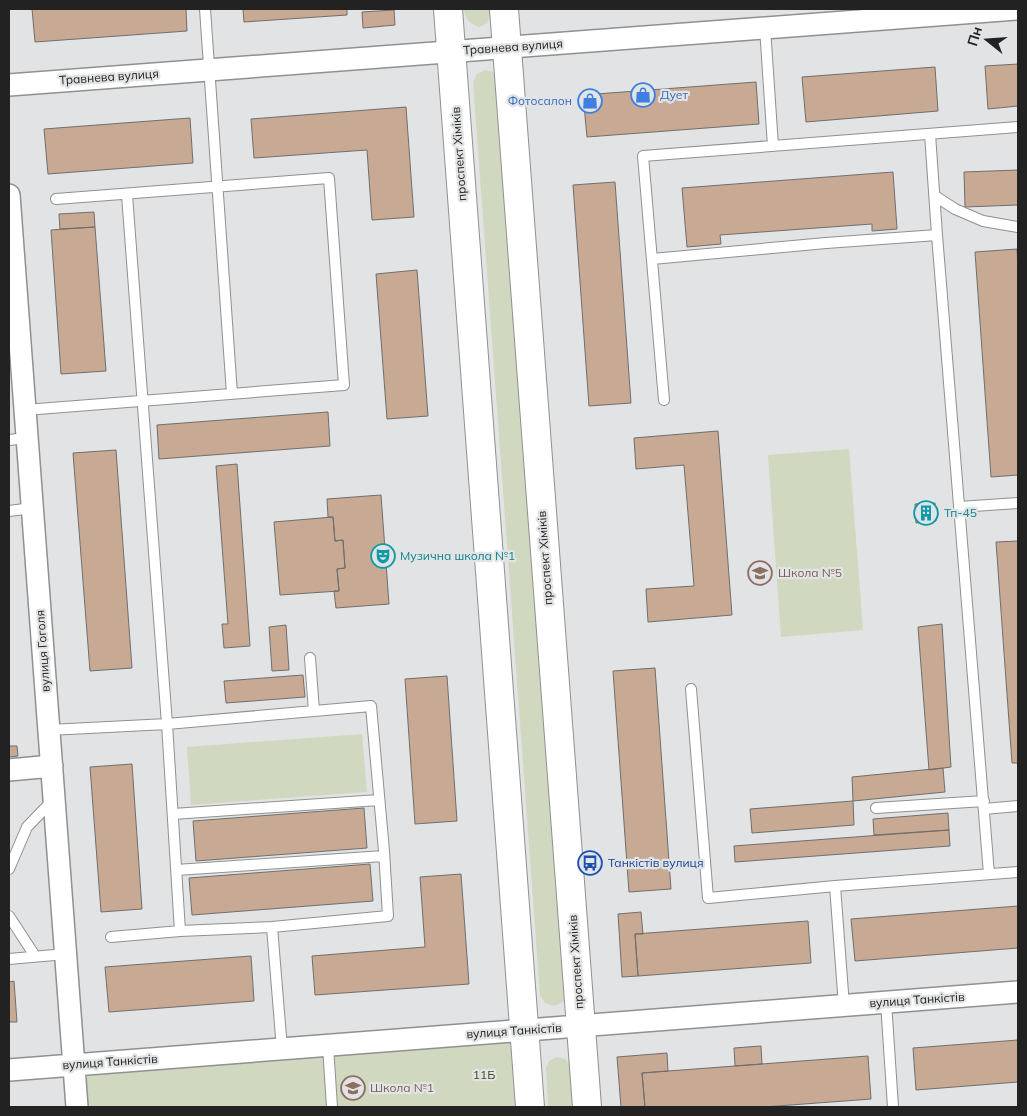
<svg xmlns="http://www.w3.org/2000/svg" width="1027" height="1116" font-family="Mulish,sans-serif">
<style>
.green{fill:#d0d8c0}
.building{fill:#c8a993;stroke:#706e6d}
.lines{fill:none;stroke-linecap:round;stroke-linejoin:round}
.lane-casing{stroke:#8f9091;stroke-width:12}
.street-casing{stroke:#8f9091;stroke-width:24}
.secondary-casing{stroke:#8f9091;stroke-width:30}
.lane{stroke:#fff;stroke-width:10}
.street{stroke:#fff;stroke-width:21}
.secondary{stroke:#fff;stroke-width:28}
.labels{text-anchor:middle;stroke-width:4.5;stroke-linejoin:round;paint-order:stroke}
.street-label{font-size:12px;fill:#222;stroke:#e2e3e4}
.shop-label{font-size:12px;fill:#366cbe;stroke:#e2e3e4;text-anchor:start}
.culture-label{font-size:12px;fill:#0d838f;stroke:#e2e3e4;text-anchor:start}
.education-label{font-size:12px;fill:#785e54;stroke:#e2e3e4;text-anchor:start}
.transit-label{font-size:12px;fill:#164399;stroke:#e2e3e4;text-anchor:start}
.park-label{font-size:12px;fill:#404e19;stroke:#e2e3e4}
</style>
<rect width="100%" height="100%" fill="#e2e3e4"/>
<path class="green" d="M464,9H490L488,23L479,27C469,23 465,19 464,9Z
M485,70L493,72L499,80L566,993L563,1002L554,1006L545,1003L540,995L473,82L477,74Z
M849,449L863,630L781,637L768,455Z
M362,734L367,792L191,805L187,747Z
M514,1041L519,1107H85L82,1075Z
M557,1057L565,1059L571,1067L574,1107H548L546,1068L549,1061Z"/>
<path class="building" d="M32,9H186L187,31L35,42Z
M243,9H347V15L244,22Z
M394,10L395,25L363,28L362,12Z
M1018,64V106L988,109L985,66Z
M935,67L938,111L806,122L802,77Z
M756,82L759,124L587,137L583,95Z
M406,107L414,217L372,220L367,150L254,158L251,119Z
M190,118L193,163L48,174L44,129Z
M1018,170V205L965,207L964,172Z
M893,172L897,229L872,231V224L720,235L721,244L687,247L682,188Z
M615,182L631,403L589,406L573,185Z
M94,212L95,227L60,229L59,214Z
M95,227L106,371L61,374L51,230Z
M1017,249L1018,269V475L991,477L975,252Z
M417,270L428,416L387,419L376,274Z
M328,412L330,446L159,459L157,425Z
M718,431L732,615L648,622L646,589L694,586L684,465L636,469L634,438Z
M116,450L132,668L90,671L73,453Z
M237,464L250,646L224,648L222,624H228L216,466Z
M381,495L389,604L336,608L334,591H339L337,569L345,568L343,540L335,541L333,517H328L327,499Z
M935,503L936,521L916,523L915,504Z
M333,517L335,541L343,540L345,568L337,569L339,591L280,595L274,522Z
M1018,541V763H1012L996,542Z
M942,624L951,767L929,770L918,627Z
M286,625L289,670L272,671L269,627Z
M655,668L671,889L629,892L613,671Z
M303,675L305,697L226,703L224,681Z
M447,676L457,821L415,824L405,679Z
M9,746H17L18,756L9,757Z
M132,764L142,909L101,912L90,767Z
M943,768L945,792L853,801L852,777Z
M853,801L854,825L752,833L750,809Z
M364,808L367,848L196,861L193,821Z
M948,813L949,830L874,835L873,819Z
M949,830L950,846L735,862L734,846Z
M370,864L373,901L192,915L189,878Z
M461,874L469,984L315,995L312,956L425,947L420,877Z
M1018,906V948L855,961L851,919Z
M641,912L643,934H635L638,976L622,977L618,914Z
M808,921L811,963L638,976L635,934Z
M251,956L254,1001L109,1012L105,967Z
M14,981L17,1022H9V982Z
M1018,1040V1082L916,1090L913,1048Z
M761,1046L762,1064L735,1066L734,1048Z
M667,1053L668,1071L642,1073L645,1107H621L617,1057Z
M868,1056L871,1099L764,1107H645L642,1073Z"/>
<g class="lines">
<g class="lane-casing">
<path id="lane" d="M205,9L232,394
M765,28L773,146
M930,134L937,235L989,874
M127,195L167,724L180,931
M935,196L955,209L983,221L1018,227
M652,259L826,243L937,235
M664,400L643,156L1018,127
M25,410L344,385L329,178L56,199
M9,440L27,438
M959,507L1018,503
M9,511L32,508
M310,658L314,711
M691,689L708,898L835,886L1018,872
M49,730L167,724L371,706L384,851L388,916L272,927L180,931L111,937
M876,808L984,801
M984,809L1018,806
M173,814L379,800
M9,869L27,827L52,801
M176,870L384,856
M835,886L844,1006
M9,916L35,956
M272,927L282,1049
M9,959L66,954
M886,1002L893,1107
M328,1046L332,1107"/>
</g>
<g class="street-casing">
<path id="street" d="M9,85L1016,9
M9,195L77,1107
M9,770L52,766
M9,1070L1018,992"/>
</g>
<g class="secondary-casing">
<path id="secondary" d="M448,9L530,1107
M504,9L587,1107"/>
</g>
<use href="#lane" class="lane"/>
<use href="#street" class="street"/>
<use href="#secondary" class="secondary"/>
</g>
<defs>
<g id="shop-ring" transform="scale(1.25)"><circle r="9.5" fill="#e2e3e4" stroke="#3f7fe0" stroke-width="1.5"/><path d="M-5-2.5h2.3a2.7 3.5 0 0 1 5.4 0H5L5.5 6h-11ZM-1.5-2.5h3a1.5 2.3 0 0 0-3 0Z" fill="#3f7fe0"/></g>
<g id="building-ring" transform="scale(1.25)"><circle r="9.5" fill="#e2e3e4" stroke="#0f9aa8" stroke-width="1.5"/><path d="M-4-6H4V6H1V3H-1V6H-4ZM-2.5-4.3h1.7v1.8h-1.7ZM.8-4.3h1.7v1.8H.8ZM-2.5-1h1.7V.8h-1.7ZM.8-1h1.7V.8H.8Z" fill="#0f9aa8"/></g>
<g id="theatre-ring" transform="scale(1.25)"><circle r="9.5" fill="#e2e3e4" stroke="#0f9aa8" stroke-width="1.5"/><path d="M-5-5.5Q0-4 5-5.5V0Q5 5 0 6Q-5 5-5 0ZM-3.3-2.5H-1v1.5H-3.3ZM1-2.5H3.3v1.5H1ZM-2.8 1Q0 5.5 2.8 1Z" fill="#0f9aa8"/></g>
<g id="school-ring" transform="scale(1.25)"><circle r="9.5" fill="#e2e3e4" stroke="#8d6e63" stroke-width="1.5"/><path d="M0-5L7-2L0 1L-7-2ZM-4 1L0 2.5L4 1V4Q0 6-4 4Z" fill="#8d6e63"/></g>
<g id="bus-ring" transform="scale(1.25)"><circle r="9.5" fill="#e2e3e4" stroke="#1a4fb4" stroke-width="1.5"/><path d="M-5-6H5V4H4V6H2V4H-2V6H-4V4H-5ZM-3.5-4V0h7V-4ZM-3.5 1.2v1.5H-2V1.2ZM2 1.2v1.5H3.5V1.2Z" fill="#1a4fb4"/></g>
</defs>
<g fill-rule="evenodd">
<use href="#shop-ring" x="643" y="95"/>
<use href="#shop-ring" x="590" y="101"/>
<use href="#building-ring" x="926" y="513"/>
<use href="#theatre-ring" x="383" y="556"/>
<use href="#school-ring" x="760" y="573"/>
<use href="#bus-ring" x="590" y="863"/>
<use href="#school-ring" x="353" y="1088"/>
</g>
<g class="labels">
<g class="street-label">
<text transform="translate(513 47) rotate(-4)" y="4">Травнева вулиця</text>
<text transform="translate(109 77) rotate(-4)" y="4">Травнева вулиця</text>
<text transform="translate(459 154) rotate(-94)" y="4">проспект Хіміків</text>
<text transform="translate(545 558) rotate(-94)" y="4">проспект Хіміків</text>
<text transform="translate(43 651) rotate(-94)" y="4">вулиця Гоголя</text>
<text transform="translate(576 962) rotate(-94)" y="4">проспект Хіміків</text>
<text transform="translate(917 1000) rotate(-4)" y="4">вулиця Танкістів</text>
<text transform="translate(514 1031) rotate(-4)" y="4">вулиця Танкістів</text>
<text transform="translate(110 1062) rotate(-4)" y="4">вулиця Танкістів</text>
</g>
<g class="shop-label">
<text x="660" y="99">Дует</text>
<text x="572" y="105" text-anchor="end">Фотосалон</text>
</g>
<g class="culture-label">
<text x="944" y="517">Тп-45</text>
<text x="400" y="560">Музична школа №1</text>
</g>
<g class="education-label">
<text x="778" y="577">Школа №5</text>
<text x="370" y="1092">Школа №1</text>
</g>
<g class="transit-label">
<text x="608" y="867">Танкістів вулиця</text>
</g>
<g class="park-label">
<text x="484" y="1079">11Б</text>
</g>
</g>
<rect width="1027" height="1116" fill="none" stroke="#222222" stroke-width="20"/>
<g transform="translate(987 40) rotate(287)" stroke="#e2e3e4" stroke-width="4" paint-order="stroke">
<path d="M0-4L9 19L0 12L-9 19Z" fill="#222222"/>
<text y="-8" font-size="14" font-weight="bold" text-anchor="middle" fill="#222222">Пн</text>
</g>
</svg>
